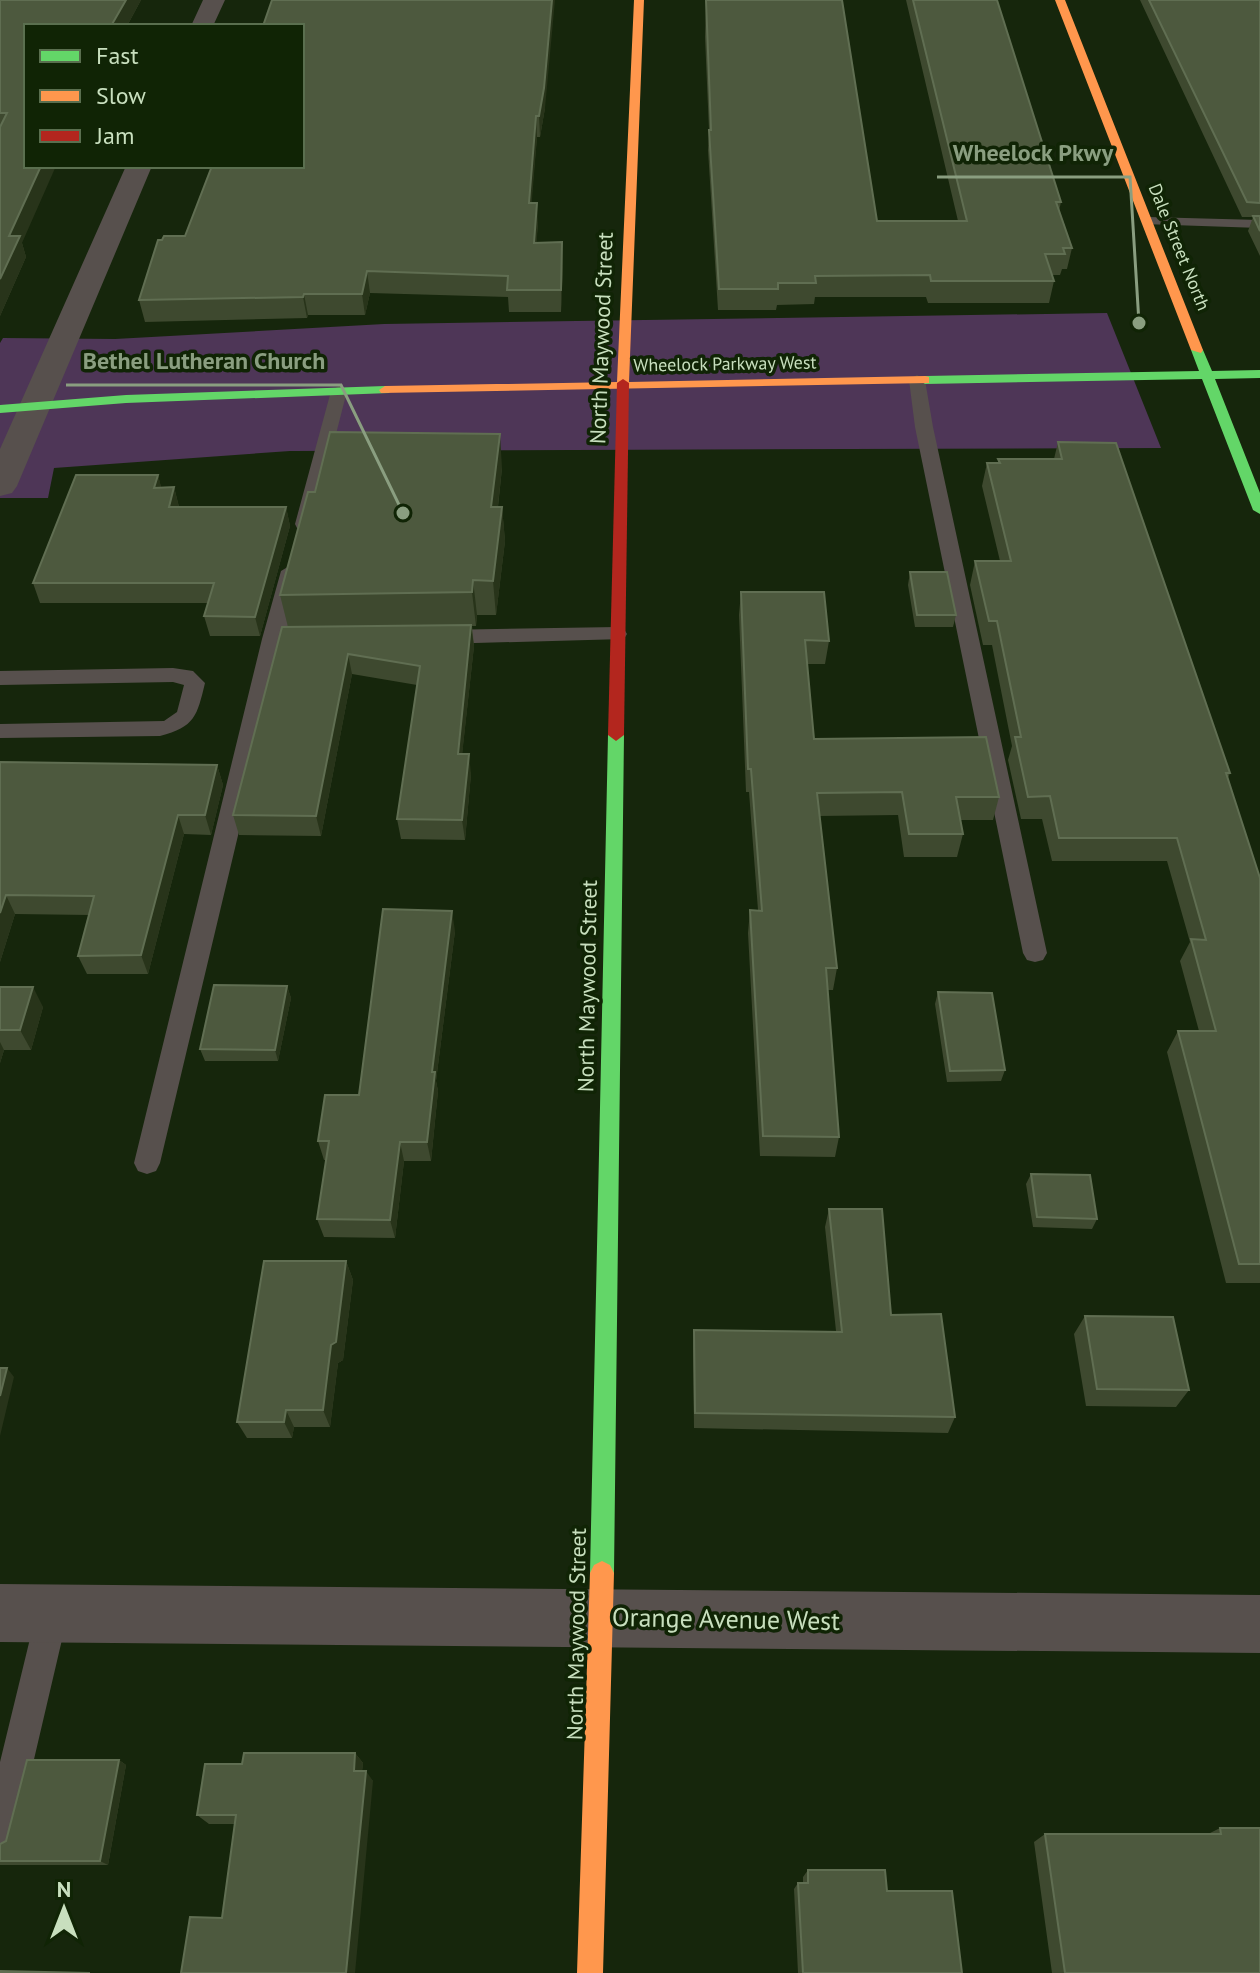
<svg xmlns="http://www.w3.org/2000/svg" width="1260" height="1973" font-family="'PT Sans',sans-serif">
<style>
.green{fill:#4e3657}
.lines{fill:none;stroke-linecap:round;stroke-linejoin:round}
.lane{fill:#57504d;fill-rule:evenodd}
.street{fill:#57504d;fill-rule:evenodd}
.fast{fill:#63d668;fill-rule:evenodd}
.slow{fill:#ff974d;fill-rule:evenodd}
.jam{fill:#b3261e;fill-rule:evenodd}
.wall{fill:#3e492f}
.shaded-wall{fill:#28341a}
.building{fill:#4d593e;stroke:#606e52;stroke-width:2}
.labels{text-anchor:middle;stroke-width:7;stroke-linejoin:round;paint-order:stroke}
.far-street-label{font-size:18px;fill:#c8dfbe;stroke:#102405}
.street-label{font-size:22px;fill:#c8dfbe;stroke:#102405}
.near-street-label{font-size:26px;fill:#c8dfbe;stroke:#102405}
.leader{fill:none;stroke:#8a9e80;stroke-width:3}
.callout-dot{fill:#8a9e80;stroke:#102405;stroke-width:3}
.callout-label{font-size:24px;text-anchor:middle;font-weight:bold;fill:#8a9e80;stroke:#102405;stroke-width:7;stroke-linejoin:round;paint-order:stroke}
</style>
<rect width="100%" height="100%" fill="#16260c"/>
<path class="green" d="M1107,313L1161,448L290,451L54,468L48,498H0V343L3,338L115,339L384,324Z"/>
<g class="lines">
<path class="lane" d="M1148,217L1260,220V228L1143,224V218Z
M917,375L925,380L933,427L1047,953L1043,960L1035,962L1027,960L1023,953L915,427L909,380Z
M339,386L347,391L313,524L311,528H297L295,524L331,391Z
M291,565L301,571L160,1163L156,1171L147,1174L138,1171L134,1163L262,639L281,571Z
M617,627L624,629L627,634L624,639L440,644L430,637L440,630Z
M173,668L193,671L205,683C197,716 195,727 160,736L0,738V724L164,721L177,712L184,685L173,682L0,685V671Z
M52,1598L63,1603L68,1614L17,1832L12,1844L0,1849V1762L36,1614L41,1603Z"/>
<path class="street" d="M203,0H225L213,26H191Z
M126,166H152L17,486L12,493L0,496V449Z
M0,1584L1260,1595V1653L0,1642Z"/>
<path class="fast" d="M1197,346L1203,350L1212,371L1260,370V378L1215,379L1260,493V514L1253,510L1202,379L925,384L919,380L925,376L1199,371L1191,350Z
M385,386L391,390L389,393L126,403L0,413V405L126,395Z
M616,729L624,735L614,1573L610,1581L602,1585L594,1581L590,1573L608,735Z"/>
<path class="slow" d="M634,0H644L629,382L925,376L929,377V383L381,393L379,390L385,386L617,382Z
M1055,0H1065L1203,350L1201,353L1191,350Z
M602,1561L610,1565L614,1573L603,1973H577L590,1573L594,1565Z"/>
<path class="jam" d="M623,379L629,383L624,735L616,741L608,735L617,383Z"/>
</g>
<path class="wall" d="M0,0H141L127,26H26L22,243L26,257L0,316Z
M706,0L877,221H958L906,0H997L1061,202L1059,211L1072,248L1067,269H1062L1060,275H1052L1054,281L1049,303H928L926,297H815L814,304L777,305L776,310H718L708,150L709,130L705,37Z
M1140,0H1260V256L1248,231L1253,217H1242Z
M545,108L540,137H537L531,203L538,224L536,243L563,264L561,312H509L508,297L370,293L365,315H308L307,318L145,322L139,300L162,240L185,236Z
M1058,442L1230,773L1228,778L1260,878V1283H1226L1167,1052L1178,1031H1199L1180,961L1190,942L1167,861H1052L1042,819H1021L1008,760L1012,746L992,645H983L970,585L975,561H1000L982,486L987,463H998V459H1054Z
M502,468L498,507H502L505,541L496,615H477L476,626H472L474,646L462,754L471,774L465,840L401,839L397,819L417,685L352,674L321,836L239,835L233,815L288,627L280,595L315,492Z
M158,475L161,488L174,487L179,507H286L290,526L260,636H210L204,616L208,603H40L33,583Z
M910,572L956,615L953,627H915L908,585Z
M741,592L829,641L825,664H807L814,739L999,797L993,820H960L963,834L957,857H904L898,815L819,816L837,968L833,990H827L839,1137L835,1157L760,1156L748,933L750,910H758L749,792H746L739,615Z
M0,762L217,765L223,785L211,835L184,834L148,974H87L78,956L89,915L15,914L0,962Z
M455,931L436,1081L438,1091L431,1161H404L395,1238L324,1237L317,1219L326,1160H324L318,1141L359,1095Z
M287,986L291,998L278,1061H205L200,1049Z
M0,987L43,1007L31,1050H4L0,1063Z
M938,992L1005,1070L1001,1081L947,1082L935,1004Z
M1031,1174L1097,1219L1092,1229L1033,1227L1026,1184Z
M829,1209L891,1315L955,1417L948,1433L694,1428L693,1347L694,1330L836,1331L825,1227Z
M346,1261L353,1280L343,1360L338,1363L330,1427H294L292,1438H247L237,1422Z
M1085,1316L1189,1390L1176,1407L1086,1406L1074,1334Z
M355,1753L363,1763L362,1771L373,1781L222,1918L235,1824H209L197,1815L242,1764Z
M119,1760L126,1765L108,1865H0V1844L6,1841Z
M1220,1828L1260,1973H1052L1034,1842L1045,1834H1208Z
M808,1870L887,1891L962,1973H798L794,1889L798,1883H803V1877Z"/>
<path class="shaded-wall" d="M126,0H141L127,26H111Z
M552,0H555L545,108L540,137L539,116Z
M536,116L537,137L530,224L529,203Z
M41,166H56L22,243L26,257L0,316V279L9,236Z
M537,203L538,224L535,264L534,243Z
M562,242L563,264L561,312V290Z
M367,271L370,293L365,315L362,294Z
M304,294L308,315L307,318L303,297Z
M500,434L502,468L494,541L491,507Z
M158,475L163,494L154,488Z
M174,487L179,507H169Z
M286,507L290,526L260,636L255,617Z
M502,507L505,541L496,615L493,581Z
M473,580L477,615L476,626L472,592Z
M471,625L474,646L460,774L458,754Z
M348,654L352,674L321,836L316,816Z
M469,754L471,774L465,840L462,820Z
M217,765L223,785L211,835L205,815Z
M178,815L184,834L148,974L141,955Z
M6,895L15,914L0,962V913Z
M452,911L455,931L436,1081L438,1091L431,1161L427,1142L432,1072Z
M287,986L291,998L278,1061L275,1050Z
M33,987L43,1007L31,1050L20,1030Z
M0,1042L4,1050L0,1063Z
M400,1142L404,1161L395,1238L390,1220Z
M346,1261L353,1280L343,1360L338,1363L330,1427L323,1410L331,1345Z
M7,1368L14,1377L0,1436V1396Z
M286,1410L294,1427L292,1438L284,1422Z
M355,1753L363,1763L361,1781L354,1771Z
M119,1760L126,1765L108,1865L100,1861Z
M366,1771L373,1781L355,1973H346Z"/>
<path class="building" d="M0,0H126L111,26H26V166H41L9,236H20L0,279V127L7,113H0Z
M272,0H552L544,88L539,116H536L529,203H537L534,243L562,242L561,290H507L508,276L367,271L362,294H304L303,297L139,300L158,240H162L164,236H185L212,166H302V26H263Z
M706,0H842L877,221H967L913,0H997L1061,202H1056L1072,248H1063L1065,254H1045L1054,281H931L930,275L815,276L816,283H778V289H719L709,130H711Z
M1149,0H1260V203L1247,202Z
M1253,216H1260V231Z
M330,432L500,434L491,507H502L493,581L473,580L472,592L280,595L308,492H315Z
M1058,442L1116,443L1230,773H1226L1260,878V1264H1239L1178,1031H1216L1191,939L1206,940L1177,838H1059L1050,796L1028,797L1015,737H1021L997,621H989L975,561H1011L987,463H1000L998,459H1062Z
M76,475H158L154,488L174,487L169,507H286L255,617L204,616L214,583H33Z
M910,572H947L956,615H917Z
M741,592H824L829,641L805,640L814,739L986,737L999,797H956L963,834H909L902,792L817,793L837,968H826L839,1137L763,1136L750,910L762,911L751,769H748Z
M471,625L458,754H469L462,820L397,819L420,666L348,654L316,816L233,815L282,627Z
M0,762L217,765L205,815H178L141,955L78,956L94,896L6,895L0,913Z
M383,909L452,911L432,1072H435L427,1142H400L390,1220L317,1219L329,1141H318L325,1095H359Z
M214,985L287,986L275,1050L200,1049Z
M0,987H33L20,1030H0Z
M938,992L992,993L1005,1070L950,1071Z
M1031,1174L1090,1175L1097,1219L1037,1217Z
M829,1209H882L891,1315L941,1314L955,1417L695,1413L694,1330L842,1332Z
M264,1261H346L336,1342L331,1345L323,1410H286L284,1422H237Z
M1085,1316L1173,1317L1189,1390L1097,1389Z
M0,1368H7L0,1396Z
M244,1753H355L354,1771H366L346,1973H181L190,1917L222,1918L236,1815H197L205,1764H242Z
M27,1760H119L100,1861H0V1844L6,1841Z
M1220,1828H1260V1973H1065L1045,1834H1221Z
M808,1870H885L887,1891H952L962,1973H803L798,1883H808Z
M0,1971L90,1973H0Z"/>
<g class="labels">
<g class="far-street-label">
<text transform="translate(1179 247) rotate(68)" y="6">Dale Street North</text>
<text transform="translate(725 364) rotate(-1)" y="6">Wheelock Parkway West</text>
</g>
<g class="street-label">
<text transform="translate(601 338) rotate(-88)" y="8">North Maywood Street</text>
<text transform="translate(587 986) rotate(-89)" y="8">North Maywood Street</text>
<text transform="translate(576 1634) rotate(-89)" y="8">North Maywood Street</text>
</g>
<g class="near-street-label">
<text transform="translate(726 1619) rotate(1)" y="9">Orange Avenue West</text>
</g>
</g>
<path class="leader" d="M1139 323L1130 177H937M403 513L341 385H66"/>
<g class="callout-dot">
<circle cx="1139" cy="323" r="8"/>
<circle cx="403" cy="513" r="8"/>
</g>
<g class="callout-label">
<text x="1033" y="161">Wheelock Pkwy</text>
<text x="204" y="369">Bethel Lutheran Church</text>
</g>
<rect x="24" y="24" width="280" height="144" fill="#102405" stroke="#5a6f4f" stroke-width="2"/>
<rect x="40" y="50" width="40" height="12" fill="#63d668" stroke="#5a6f4f" stroke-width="2"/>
<text x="96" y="64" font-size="24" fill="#c8dfbe">Fast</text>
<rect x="40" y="90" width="40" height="12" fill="#ff974d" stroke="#5a6f4f" stroke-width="2"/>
<text x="96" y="104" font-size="24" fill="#c8dfbe">Slow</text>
<rect x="40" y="130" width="40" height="12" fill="#b3261e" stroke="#5a6f4f" stroke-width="2"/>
<text x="96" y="144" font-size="24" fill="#c8dfbe">Jam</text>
<g transform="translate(64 1909)" stroke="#102405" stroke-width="6" paint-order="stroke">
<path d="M0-6L14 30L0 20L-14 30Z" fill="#c8dfbe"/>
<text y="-12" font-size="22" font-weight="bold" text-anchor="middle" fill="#c8dfbe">N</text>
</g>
</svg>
